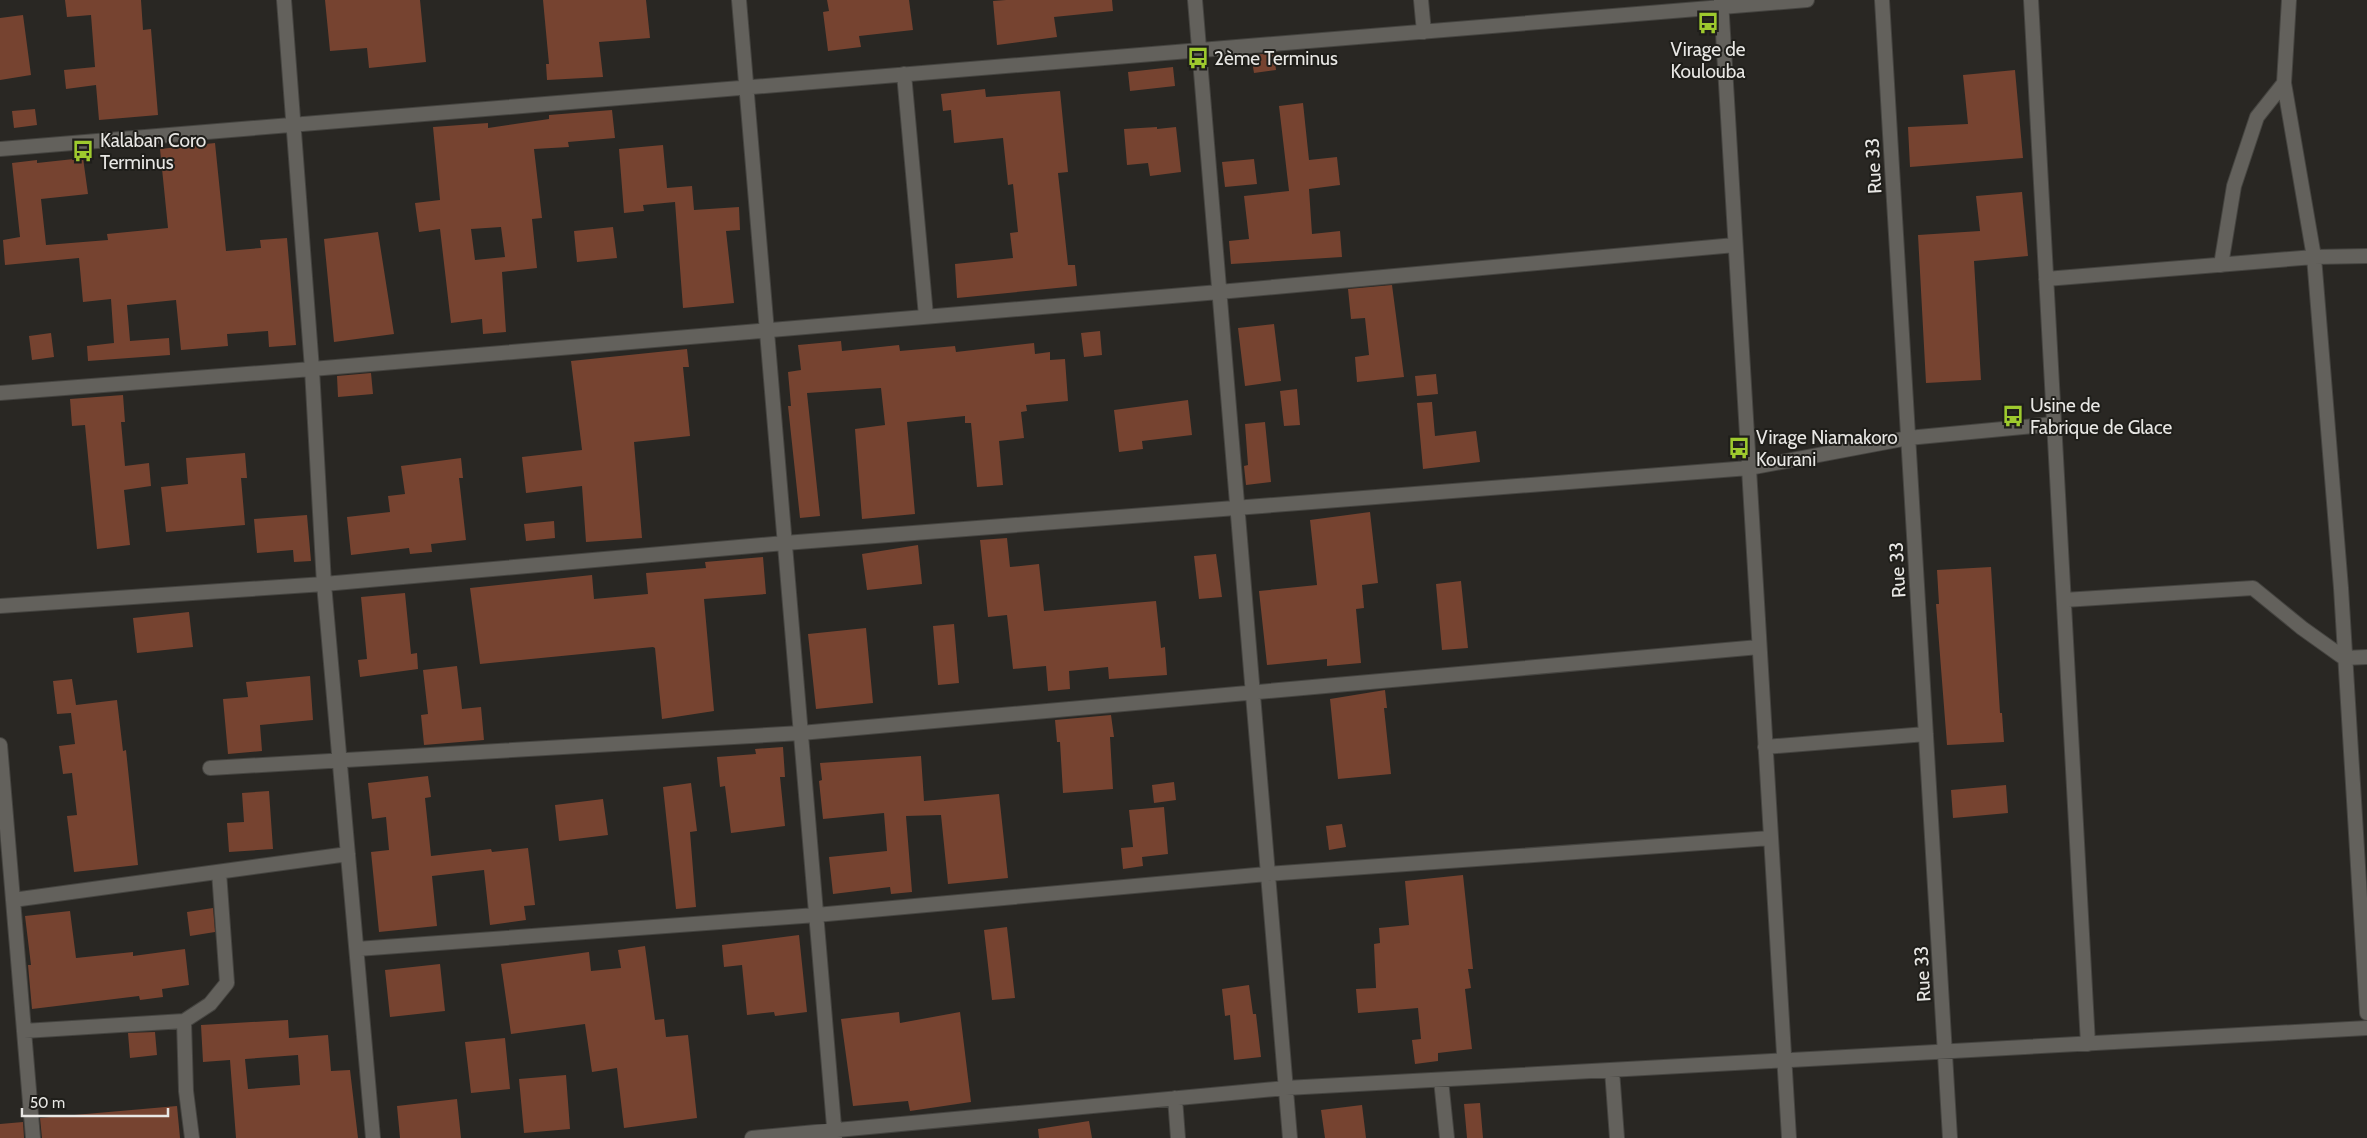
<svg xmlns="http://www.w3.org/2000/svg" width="2367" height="1138" font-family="Cabin,sans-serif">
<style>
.building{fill:#764330;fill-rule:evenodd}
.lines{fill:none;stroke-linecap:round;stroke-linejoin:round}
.minor-casing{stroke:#454440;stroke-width:16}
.minor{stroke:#63615c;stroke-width:14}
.labels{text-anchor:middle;stroke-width:4;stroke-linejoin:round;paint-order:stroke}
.poi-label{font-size:19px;fill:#e8e7e4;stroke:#1f1e1a;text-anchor:start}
.street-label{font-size:19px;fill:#e8e7e4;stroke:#1f1e1a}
</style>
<rect width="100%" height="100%" fill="#292723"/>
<path class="building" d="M65,0H141L143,30L151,29L158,115L99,120L96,85L66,89L64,70L95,67L91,15L67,17Z
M325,0H420L426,62L369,68L367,48L330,51Z
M543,0H646L650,38L599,42L603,77L547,80L546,64H549Z
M827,0H909L913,30L859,36L861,47L828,51L823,12L829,11Z
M1006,0H1112L1113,11L1054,17L1057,37L997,45L993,1Z
M23,15L31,75L0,80V18Z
M1274,53L1276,70L1254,73L1251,55Z
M1173,67L1175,86L1130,91L1128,72Z
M2015,70L2023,158L1910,167L1908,127L1968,124L1963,75Z
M985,89L986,97L1060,91L1068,172L1058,173L1068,265H1075L1077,286L957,298L955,264L1013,258L1010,233L1018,232L1013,184L1008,185L1003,138L954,143L951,110L943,111L941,94Z
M1303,103L1309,160L1337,157L1340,185L1309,189L1312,234L1340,231L1342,257L1231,264L1229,241L1249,239L1244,196L1289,191L1279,106Z
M35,109L37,125L14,128L12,111Z
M612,110L615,138L568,142L569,147L534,149L542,218L532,219L537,268L502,272L506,332L483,334L482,319L451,323L440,229L419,232L415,203L440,200L433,127L488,123V128L549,119V115ZM501,227L505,257L475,260L471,229Z
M1157,127V129L1176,127L1181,172L1150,176L1148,163L1127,165L1124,129Z
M215,143L226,251L261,248L260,240L287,238L296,345L269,347L268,331L227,334L228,346L181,350L176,300L127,305L130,341L169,338L170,355L88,361L87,346L114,343L111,299L83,302L79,258L5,265L3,240L20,237L12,163L37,160V163L83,158L88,194L41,199L46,245L108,240L107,234L168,228L160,149Z
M663,145L667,188L692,186L694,210L739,207L740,230L726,231L734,303L683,308L675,202L643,205L644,211L624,213L619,149Z
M1254,159L1257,184L1225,187L1222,162Z
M2022,192L2028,256L1974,261L1981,380L1926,383L1918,235L1980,231L1976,196Z
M613,227L617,258L577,262L574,231Z
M378,232L394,334L334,342L324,239Z
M1392,285L1404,377L1357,382L1355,357L1369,355L1365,318L1351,319L1348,289Z
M1274,324L1281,381L1245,386L1238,328Z
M1100,331L1102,355L1084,357L1081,333Z
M51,333L54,357L32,360L29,336Z
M841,341L842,351L899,345L900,351L955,346L956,352L1034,343L1035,354L1050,352V360L1065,359L1068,401L1026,405L1027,411L1021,412L1024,438L999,441L1003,485L977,487L971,423H965V416L907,422L915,514L862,519L855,429L885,425L881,388L807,393L820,516L800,518L788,406H791L788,372L801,370L798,345Z
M687,349L689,367H683L690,436L634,442L642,538L586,542L582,486L526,493L522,457L582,450L571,361Z
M371,373L373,394L338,397L337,376Z
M1436,374L1438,394L1417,396L1415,376Z
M1297,389L1300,425L1284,426L1280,391Z
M123,395L125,422H121L125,466L149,463L151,486L124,490L130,545L97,549L85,425L72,426L70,399Z
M1188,400L1192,435L1142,441L1143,449L1119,452L1114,410Z
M1432,402L1435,436L1476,431L1480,462L1423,469L1417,403Z
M1265,422L1271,482L1246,485L1244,466L1248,465L1245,424Z
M245,453L247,478H241L245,525L166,532L161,487L188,484L186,458Z
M461,458L463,478H459L466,540L431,544L432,552L410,554L409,548L351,555L347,517L390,512L388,496L405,494L401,466Z
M1370,512L1378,583L1362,585L1364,608L1356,609L1361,663L1327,666V659L1267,665L1259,591L1317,585L1310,520Z
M307,515L311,561L294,562L293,550L257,553L254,519Z
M554,521L555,538L526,541L524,524Z
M1007,538L1010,567L1039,564L1044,611L1156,601L1161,648L1165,647L1167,675L1109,679L1108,667L1069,671L1070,689L1048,691L1046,666L1013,669L1007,615L988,617L980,540Z
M918,545L922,584L867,590L862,554Z
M1216,554L1222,597L1199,599L1194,556Z
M763,557L766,594L704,599L714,711L662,719L655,648L653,647L480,664L470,588L592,575L594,599L648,594L646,573L706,568L705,562Z
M1991,567L2000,713H2002L2004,742L1947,745L1936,604H1939L1937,570Z
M1461,581L1468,648L1442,650L1436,584Z
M405,593L411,654L417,653L418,669L360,677L358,660L367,659L361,597Z
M189,612L193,647L137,653L133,618Z
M954,624L959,683L938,685L933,626Z
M866,628L873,703L816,709L808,634Z
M457,666L462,709L481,707L484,740L424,745L421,715L428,714L423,670Z
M310,676L313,720L260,725L262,751L228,754L223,699L248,697L246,682Z
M72,679L76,705L117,700L123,751L126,750L138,865L74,872L67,816L77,815L72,773L63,774L59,746L75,744L71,713L57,714L53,681Z
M1385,690L1387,708H1384L1391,774L1338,779L1330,699Z
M1111,715L1114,737H1110L1113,789L1063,793L1060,742H1057L1055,720Z
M783,747L785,777H780L785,826L731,833L725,786L720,787L717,757L756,754L755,749Z
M921,756L924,801L999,794L1008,878L948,884L941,815L906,816L912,892L891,894L890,887L833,894L829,857L887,851L884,813L823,819L819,781L822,780L820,763Z
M428,776L431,797L425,798L431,856L491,849L492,852L528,848L535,905L524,906L526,920L490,925L484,870L432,876L437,926L379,932L371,852L389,850L386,817L372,819L368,783Z
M1174,782L1176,800L1154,803L1152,785Z
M691,783L697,831L690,832L696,907L676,909L663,787Z
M2006,785L2008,813L1953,818L1951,790Z
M269,791L273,849L229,852L227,823L244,822L242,793Z
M603,799L608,835L559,841L555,805Z
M1164,807L1168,854L1142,857L1143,866L1123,869L1121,848L1133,847L1129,810Z
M1342,824L1346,847L1329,850L1326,826Z
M1463,875L1473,969H1468L1471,988L1465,989L1472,1049L1438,1053V1061L1415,1064L1412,1040L1421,1039L1418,1008L1358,1013L1356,989L1376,988L1374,944L1380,943L1379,928L1409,925L1405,881Z
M213,908L215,932L190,936L187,912Z
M70,911L76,958L133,952V956L185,949L189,985L162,989L163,997L140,1000L139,996L32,1009L28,965H31L25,916Z
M1007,927L1015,998L992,1000L984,930Z
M799,935L807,1012L775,1016L774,1012L747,1015L742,965L724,967L722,945Z
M645,946L655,1020L664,1019L666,1037L688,1035L697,1118L624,1128L617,1068L592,1072L585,1024L511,1034L501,964L589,952L591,971L621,968L618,950Z
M440,964L445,1011L390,1017L385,970Z
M1249,985L1253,1014H1256L1261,1057L1234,1060L1230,1015L1225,1016L1222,989Z
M899,1012L900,1023L960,1012L971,1102L910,1111L908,1101L853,1106L841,1019Z
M288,1020L289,1038L328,1035L331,1071L350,1070L358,1138H236L230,1060L203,1062L201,1025ZM298,1055L300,1085L248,1089L245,1059Z
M155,1032L157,1055L130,1058L128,1033Z
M505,1038L510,1089L471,1093L465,1042Z
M566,1075L570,1129L524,1133L519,1079Z
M457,1099L461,1138H400L397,1106Z
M1480,1103L1483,1138H1467L1464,1104Z
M1362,1105L1366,1138H1325L1321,1110Z
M177,1106L180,1138H42L40,1118Z
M1089,1121L1092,1138H1039L1038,1129Z
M23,1122L24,1138H0V1124Z"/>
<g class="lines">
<g class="minor-casing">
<path id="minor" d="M284,0L312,369L324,584L373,1138
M739,0L835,1138
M1195,0L1290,1138
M1421,0L1424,32
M1721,0L1789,1138
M1882,0L1950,1138
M2031,0L2088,1044
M2289,0L2284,83L2314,257L2341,588L2367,1013
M904,74L926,316
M0,149L1807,0
M2221,265L2234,186L2257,117L2284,83
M2046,279L2314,257L2367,256
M0,393L312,369L1219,292L1735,245
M2064,600L2253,588L2302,628L2344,658L2367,657
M0,606L324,584L785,543L1749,468L1908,438L2054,424
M0,745L33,1138
M1765,747L1926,734
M210,768L801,733L1759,647
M13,900L348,854
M357,949L816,915L1267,874L1771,838
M24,1031L184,1021
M1612,1070L1617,1138
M1441,1080L1447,1138
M1175,1098L1178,1138
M192,1138L186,1091L184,1021L210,1004L227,983L219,872
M752,1138L1286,1088L2367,1028"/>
</g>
<use href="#minor" class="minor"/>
</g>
<defs>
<g id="bus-bare" transform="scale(1.725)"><path d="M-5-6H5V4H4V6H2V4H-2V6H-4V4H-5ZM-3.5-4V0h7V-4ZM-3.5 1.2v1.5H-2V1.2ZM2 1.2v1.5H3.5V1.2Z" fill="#9eca2e" stroke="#1f1e1a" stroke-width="2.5" paint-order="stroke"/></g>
</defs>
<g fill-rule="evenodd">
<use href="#bus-bare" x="1708" y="23"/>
<use href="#bus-bare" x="1198" y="58"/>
<use href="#bus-bare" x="83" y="151"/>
<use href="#bus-bare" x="2013" y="416"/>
<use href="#bus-bare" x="1739" y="448"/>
</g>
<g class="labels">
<g class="poi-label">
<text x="1708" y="56" text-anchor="middle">Virage de<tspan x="1708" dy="22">Koulouba</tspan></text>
<text x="1214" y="65">2ème Terminus</text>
<text x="100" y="147">Kalaban Coro<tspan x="100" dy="22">Terminus</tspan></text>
<text x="2030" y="412">Usine de<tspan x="2030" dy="22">Fabrique de Glace</tspan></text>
<text x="1756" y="444">Virage Niamakoro<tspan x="1756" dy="22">Kourani</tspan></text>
</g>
<g class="street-label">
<text transform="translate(1873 166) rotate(-93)" y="7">Rue 33</text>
<text transform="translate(1897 570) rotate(-93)" y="7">Rue 33</text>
<text transform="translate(1922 974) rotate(-93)" y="7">Rue 33</text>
</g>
</g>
<path d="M22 1108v8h146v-8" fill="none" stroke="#e8e7e4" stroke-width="2.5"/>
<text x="30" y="1108" font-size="15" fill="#e8e7e4" stroke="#1f1e1a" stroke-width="4" paint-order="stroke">50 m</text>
</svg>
